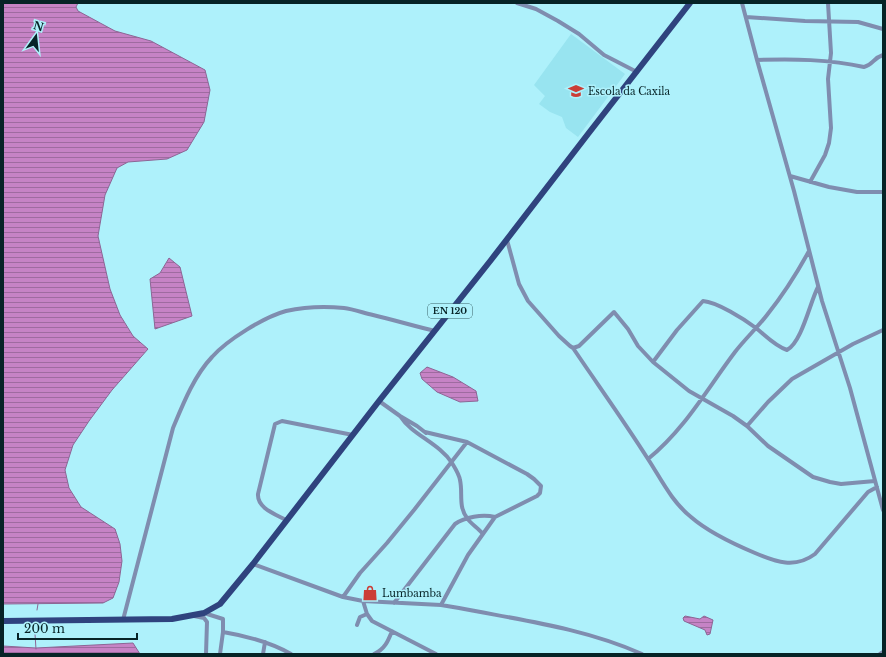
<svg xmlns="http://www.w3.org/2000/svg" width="886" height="657" font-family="'Libre Baskerville',serif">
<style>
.built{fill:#98e4f0}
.water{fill:url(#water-rules);stroke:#8c6695}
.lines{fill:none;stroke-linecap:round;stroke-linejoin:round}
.stream{stroke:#8c6695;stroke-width:1}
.street{stroke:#7f8daf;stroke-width:4}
.primary{stroke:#2f437e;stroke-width:6}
.labels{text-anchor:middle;stroke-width:3;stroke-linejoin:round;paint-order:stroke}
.shield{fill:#aef1fb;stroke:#386166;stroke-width:1}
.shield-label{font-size:9px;font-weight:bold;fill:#062326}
.poi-label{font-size:10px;fill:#062326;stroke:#aef1fb;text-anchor:start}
</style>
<defs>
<pattern id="water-rules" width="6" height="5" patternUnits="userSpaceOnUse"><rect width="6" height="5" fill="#c683c5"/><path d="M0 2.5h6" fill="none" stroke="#9f6ba0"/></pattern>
</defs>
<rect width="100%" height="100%" fill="#aef1fb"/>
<path class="built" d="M571,34L625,74L578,137L566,128L562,117L550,112L539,104L545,96L534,85Z"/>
<path class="water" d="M3,3H78L76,7L78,11L115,31L151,41L205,70L210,90L204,122L187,150L167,159L128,162L117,168L105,195L98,236L110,289L120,315L133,336L148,349L112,390L89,421L73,445L65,470L69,488L81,507L115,529L120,544L122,561L119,582L113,598L103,603L3,604Z
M169,258L180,267L192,316L155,329L150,279L160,273Z
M427,367L453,377L476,391L478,401L460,402L437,392L422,379L420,373Z
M685,616L700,619L704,616L713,620L710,634L707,635L705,630L684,621L683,618Z
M133,643L140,654H3V646L36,648Z"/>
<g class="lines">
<path class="stream" d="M37,610L38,604
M35,634L36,649"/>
<path class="street" d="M517,3L536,9L558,21L579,34L604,55L637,72
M742,3L757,60L794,191L822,301L850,388L883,510
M746,17L805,21L858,22L883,29
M757,60C792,59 829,59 864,67C873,65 873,58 883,55
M790,176L829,187L857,192H883
M810,182L825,155L829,143L831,128L828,79L831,53L828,3
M507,240L519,284L528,301L559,336L570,346L573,348C598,385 624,421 648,459C661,479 672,502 691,517C707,531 736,545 755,553C776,562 795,569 815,554L868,492L877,487
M573,348L579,346L614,312L628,329L638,346L653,362L689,391L733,416L747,426L768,446L813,477L830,482L841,484L875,481
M653,362L677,330L703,301C717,302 744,319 756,328C766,336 775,346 787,350C802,342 810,302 818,287
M379,401L400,416L417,426L426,433
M400,416C412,435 439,443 452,463C455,468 459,474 460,480C463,493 458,506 467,518C471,524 478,528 482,533
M747,426L768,402L792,379L853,344L883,330
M425,432L467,442L527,474L534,479L541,486L540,493L537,496L495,517L468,555L441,605
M648,459C685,429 707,389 735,352C745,339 757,328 767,315C783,295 797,273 809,251
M286,520C275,514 257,508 258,494L275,424L282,421L353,435
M253,564L343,597L363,601L441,605L459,608C520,620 584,628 642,654
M343,597L360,573L387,543L414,510L467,442
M363,601L367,614L372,621L436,654
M394,603L455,524C465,517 482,514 495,517
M204,613L223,619V632L220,654
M194,616L204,618L207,622L206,654
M123,620L173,428C183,404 194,376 212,357C227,340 264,317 286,311C304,307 325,306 344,308C353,309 364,313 373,315C394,320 414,326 435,331
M357,625L360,617L367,614
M223,632C247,636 270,642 291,654
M263,654L265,642
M374,654C385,649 388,641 392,631
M880,654L883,652"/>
<path class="primary" d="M3,621L172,619L204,613L220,604L253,564L379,401L491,260L588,134L690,3"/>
</g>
<defs>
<g id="school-bare" transform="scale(1.2)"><path d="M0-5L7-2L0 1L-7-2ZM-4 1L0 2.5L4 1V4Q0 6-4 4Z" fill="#cb3d36" stroke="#aef1fb" stroke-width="2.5" paint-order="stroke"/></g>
<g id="shop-bare" transform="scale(1.2)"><path d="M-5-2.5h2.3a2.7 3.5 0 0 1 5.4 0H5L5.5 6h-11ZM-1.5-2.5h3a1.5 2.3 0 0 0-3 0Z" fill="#cb3d36" stroke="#aef1fb" stroke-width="2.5" paint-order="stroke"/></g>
</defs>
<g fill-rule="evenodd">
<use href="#school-bare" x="576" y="91"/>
<use href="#shop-bare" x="370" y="593"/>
</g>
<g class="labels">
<rect class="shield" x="428" y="304" width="44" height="14" rx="3"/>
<g class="shield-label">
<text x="450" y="314">EN 120</text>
</g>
<g class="poi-label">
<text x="588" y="95">Escola da Caxila</text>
<text x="382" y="597">Lumbamba</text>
</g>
</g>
<rect width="886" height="657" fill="none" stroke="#062326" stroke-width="8"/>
<g transform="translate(36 36) rotate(15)" stroke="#aef1fb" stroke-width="3" paint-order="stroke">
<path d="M0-3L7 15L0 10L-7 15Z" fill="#062326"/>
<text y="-6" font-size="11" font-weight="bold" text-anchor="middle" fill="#062326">N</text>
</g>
<path d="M18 633v6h119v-6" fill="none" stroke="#062326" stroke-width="2"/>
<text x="24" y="633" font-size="12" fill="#062326" stroke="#aef1fb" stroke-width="3" paint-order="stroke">200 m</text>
</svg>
